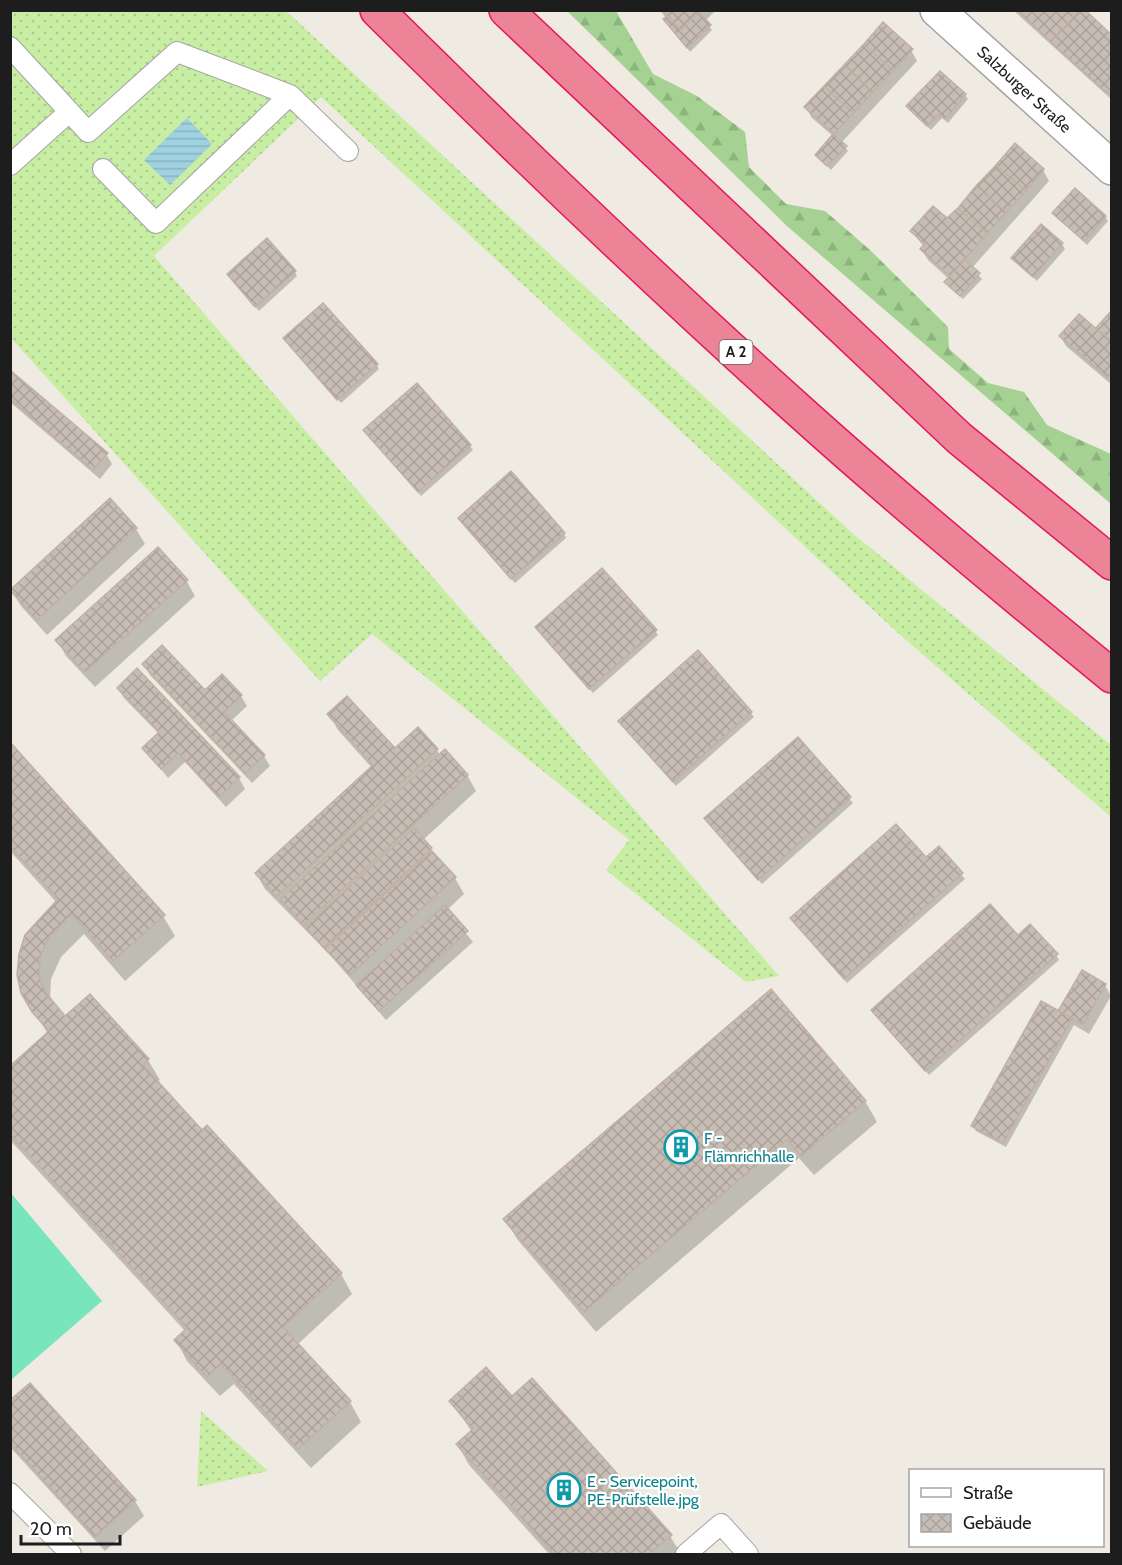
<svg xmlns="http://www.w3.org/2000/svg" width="1122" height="1565" font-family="Cabin,sans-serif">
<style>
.grass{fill:url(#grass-dots)}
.forest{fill:url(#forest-firs)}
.pitch{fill:#79e5bc}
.water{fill:url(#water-rules)}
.shadow{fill:#0003}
.building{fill:url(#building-cross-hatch);stroke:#c2b1a3;stroke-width:1.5}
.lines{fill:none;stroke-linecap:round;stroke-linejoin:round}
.service-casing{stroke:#a4a4a4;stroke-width:22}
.minor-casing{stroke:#a4a4a4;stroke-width:36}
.motorway-casing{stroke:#e6165c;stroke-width:36}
.service{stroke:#fff;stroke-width:20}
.minor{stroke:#fff;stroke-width:33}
.motorway{stroke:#ed8396;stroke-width:33}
.labels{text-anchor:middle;stroke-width:4.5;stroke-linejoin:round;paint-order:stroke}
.shield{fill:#fff;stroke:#616161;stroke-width:1.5}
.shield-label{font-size:15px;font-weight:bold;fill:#1d1d1d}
.street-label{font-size:16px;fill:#1d1d1d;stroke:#fff}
.culture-label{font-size:16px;fill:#0d838f;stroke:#fff;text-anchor:start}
</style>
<defs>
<pattern id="grass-dots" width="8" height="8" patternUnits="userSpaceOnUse" patternTransform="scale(1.5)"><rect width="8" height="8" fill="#c7eea3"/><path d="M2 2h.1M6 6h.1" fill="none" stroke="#aacc8c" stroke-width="1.8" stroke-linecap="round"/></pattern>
<pattern id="forest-firs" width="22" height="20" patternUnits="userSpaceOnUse" patternTransform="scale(1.5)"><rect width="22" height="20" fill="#a5d293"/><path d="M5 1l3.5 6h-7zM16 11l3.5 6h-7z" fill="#8eb47e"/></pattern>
<pattern id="water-rules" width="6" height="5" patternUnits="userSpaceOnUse" patternTransform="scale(1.5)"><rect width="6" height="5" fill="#9fd1e1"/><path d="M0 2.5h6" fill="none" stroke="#88b3c1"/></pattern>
<pattern id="building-cross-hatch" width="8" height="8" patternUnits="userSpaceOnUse" patternTransform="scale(1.5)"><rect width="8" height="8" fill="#c7bdb5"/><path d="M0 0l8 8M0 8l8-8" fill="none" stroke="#aaa29b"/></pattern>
</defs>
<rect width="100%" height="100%" fill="#efebe2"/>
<path class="grass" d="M11,11H286L851,532L1111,745V817L899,634L321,97L154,256L779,976L746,982L606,870L629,840L372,634L320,681L11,338Z
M201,1411L268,1471L197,1487Z"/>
<path class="forest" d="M567,11H616L653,74L697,96L745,132L749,167L786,204L825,211L870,250L948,327L949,349L988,383L1024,392L1047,425L1111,454V504L788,227Z"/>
<path class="pitch" d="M11,1193L102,1301L11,1380H10Z"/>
<path class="water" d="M187,118L212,144L170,185L144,160Z"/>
<path class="shadow" d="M660,10H716L705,21L712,30L690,52Z
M1013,10H1082L1112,37V100Z
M911,50L917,61L841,143L848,151L831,170L817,155L833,136L812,118L806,108Z
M965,95L968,99L948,123L942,118L931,130L907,107Z
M1015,145L1043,170L1049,181L972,268L982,279L963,299L949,287L946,283L949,279L928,260L922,250L924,247L912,232L947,220Z
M1054,213L1105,217L1108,221L1087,245Z
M1062,244L1065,249L1037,281L1013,258Z
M295,272L297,276L259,311L229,275Z
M1112,312V385L1066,346L1060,336L1096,331Z
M285,338L377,365L379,369L341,403Z
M10,372L106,454L112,464L100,479L10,402Z
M368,435L470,446L473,450L421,496Z
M110,500L136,529L145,544L47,635L21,606L12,591Z
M462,523L564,534L566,538L515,583Z
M186,580L195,596L95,687L66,656L57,640Z
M655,631L658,635L593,693L539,632Z
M144,664L205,693L241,696L247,706L231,721L264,756L270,766L252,783L150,675Z
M118,688L239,778L245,789L226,807L185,762L168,778L144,748L159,734L124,698Z
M751,713L754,717L676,786L623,726Z
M329,714L394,750H437L440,756L467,775L476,791L423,840L455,878L464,894L447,910L473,942L386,1020L331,956L265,889L256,873L372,768L338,730Z
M797,739L853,803L762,884L709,823Z
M10,745L163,916L175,936L125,981L84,934L61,957L51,979L50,999L65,1019L148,1060L160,1080L157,1082L341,1274L352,1294L297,1345L350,1402L361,1422L311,1468L234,1384L220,1396L187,1361L176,1340L185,1331L10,1140V1068L48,1034L22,992L57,903L10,851Z
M939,848L965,879L847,983L794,923L926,859Z
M1017,937L1056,955L1059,960L929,1075L875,1015Z
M1105,985L1111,996L1089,1034L1074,1025L1006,1147L976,1131L973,1126L1059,1013Z
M865,1101L877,1122L814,1175L799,1158L596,1332L517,1239L505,1219Z
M512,1398L670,1536L681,1554H549L469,1465L458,1445L472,1432L451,1401Z
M10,1402L135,1501L144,1516L105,1551L10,1447Z"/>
<path class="building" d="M662,10H701L681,30Z
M1017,10H1080L1051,42Z
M1080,10H1085L1112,35V87L1106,92L1051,42Z
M699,12L711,25L687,48L663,19L668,16L681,30Z
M883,22L913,49L893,71L864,44Z
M864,44L893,71L873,92L844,65Z
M844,65L873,92L853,113L824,86Z
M940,71L966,94L945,119L939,114L927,126L906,106Z
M824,86L853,113L834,134L804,107Z
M833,134L847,146L827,166L815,155Z
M1015,143L1044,169L1026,191L996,165Z
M996,165L1026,191L1006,212L976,186Z
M976,186L1006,212L987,234L958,208Z
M1075,188L1106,216L1084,241L1052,213Z
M933,206L947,218L958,208L987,234L950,276L920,249L925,244L910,231Z
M1041,224L1063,243L1033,277L1011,258Z
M267,238L296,271L255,307L227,274Z
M965,260L980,273L960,296L944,282Z
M323,303L378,364L337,400L283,338Z
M1112,310V342L1096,328Z
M1079,314L1112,342V372L1107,377L1059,336Z
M10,370L108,453L93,470L10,399Z
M417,383L471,445L418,492L363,430Z
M511,471L565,533L511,579L458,518Z
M110,498L137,528L37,620L10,590Z
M158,547L188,580L85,672L55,640Z
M602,568L657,630L589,689L535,627Z
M162,645L205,690L222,674L242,695L224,712L265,755L245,773L142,664Z
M698,650L752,712L673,782L618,721Z
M137,668L240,777L219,797L178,753L161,769L142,748L159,732L117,688Z
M347,696L395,748L418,727L438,749L276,897L255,873L373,765L327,714Z
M798,737L851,797L758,880L704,818Z
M10,742L165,915L113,961L72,914L49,937L40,957L39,977L46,993L65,1016L90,994L149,1059L143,1065L202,1130L207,1125L342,1273L283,1327L351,1401L298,1449L221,1364L207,1377L174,1340L187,1328L10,1134V1066L49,1031L32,1012L21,993L17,975L19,954L25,935L58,899L10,846Z
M445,749L468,775L303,925L280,899Z
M896,824L926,857L939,846L963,873L844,979L790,918Z
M414,828L432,848L324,948L305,927Z
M432,851L456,877L350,975L325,949Z
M990,904L1018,935L1030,924L1058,954L925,1071L871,1010Z
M445,905L468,931L379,1011L356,985Z
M1082,970L1106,984L1083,1024L1058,1011Z
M771,989L866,1101L801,1156L787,1139L584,1312L503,1219Z
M1041,1001L1072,1018L1003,1143L971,1126Z
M486,1367L512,1396L532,1378L672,1535L649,1554H554L456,1444L473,1429L449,1401Z
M30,1383L136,1500L95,1537L10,1443V1400Z"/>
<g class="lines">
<g class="service-casing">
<path id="service" d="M10,47L88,132L177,52L290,95
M10,165L69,112
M103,169L156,223L290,95L348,151
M10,1493L71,1554
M686,1554L721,1524L748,1554"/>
</g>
<g class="minor-casing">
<g id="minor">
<path id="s1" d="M937,10L1112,168"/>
</g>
</g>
<g class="motorway-casing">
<path id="motorway" d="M377,10C516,148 658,284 804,415C904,505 1008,591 1112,676
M506,10L959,438L1112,563"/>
</g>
<use href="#service" class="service"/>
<use href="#minor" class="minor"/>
<use href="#motorway" class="motorway"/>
</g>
<defs>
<g id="building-ring" transform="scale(1.725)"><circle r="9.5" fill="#fff" stroke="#0f9aa8" stroke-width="1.5"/><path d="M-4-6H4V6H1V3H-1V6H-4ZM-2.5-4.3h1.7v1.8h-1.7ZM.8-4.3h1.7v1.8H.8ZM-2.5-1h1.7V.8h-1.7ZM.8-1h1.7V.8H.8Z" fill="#0f9aa8"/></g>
</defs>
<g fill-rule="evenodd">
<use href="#building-ring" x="681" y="1147"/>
<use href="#building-ring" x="564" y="1490"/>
</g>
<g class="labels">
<rect class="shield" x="719.5" y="340" width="33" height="24" rx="4.5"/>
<g class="shield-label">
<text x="736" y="357">A 2</text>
</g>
<g class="street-label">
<text dy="6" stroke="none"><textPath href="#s1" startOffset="118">Salzburger Straße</textPath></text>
</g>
<g class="culture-label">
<text x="704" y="1144">F -<tspan x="704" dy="18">Flämrichhalle</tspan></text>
<text x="587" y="1487">E - Servicepoint,<tspan x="587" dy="18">PE-Prüfstelle.jpg</tspan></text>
</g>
</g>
<rect width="1122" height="1565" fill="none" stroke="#1d1d1d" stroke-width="24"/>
<rect x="909" y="1469" width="195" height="78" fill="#ffffff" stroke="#a5a5a5" stroke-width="1.5"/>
<rect x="921" y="1488" width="30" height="9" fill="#ffffff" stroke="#a5a5a5" stroke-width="1.5"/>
<text x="963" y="1499" font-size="18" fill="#1d1d1d">Straße</text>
<rect x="921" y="1514" width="30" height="18" fill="url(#building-cross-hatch)" stroke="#a5a5a5" stroke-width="1.5"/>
<text x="963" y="1529" font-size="18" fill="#1d1d1d">Gebäude</text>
<path d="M21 1535v9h99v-9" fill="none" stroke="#1d1d1d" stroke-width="3"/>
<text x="30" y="1535" font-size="18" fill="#1d1d1d" stroke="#ffffff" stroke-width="4.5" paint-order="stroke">20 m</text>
</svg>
